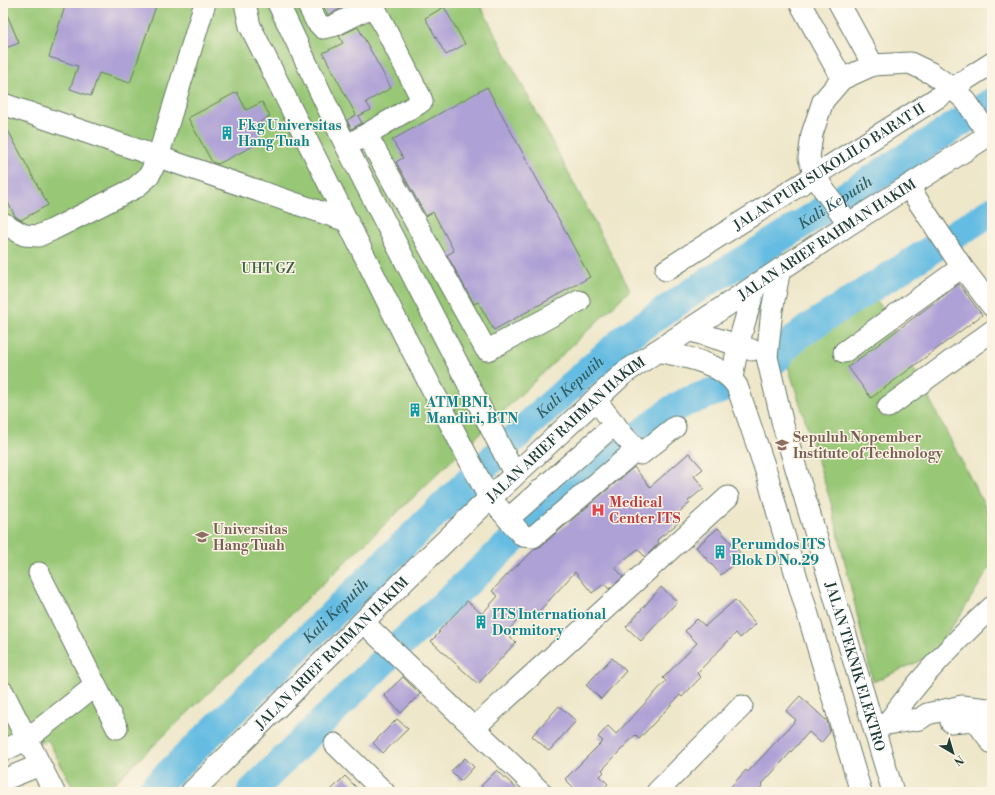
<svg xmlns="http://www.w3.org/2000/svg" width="995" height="795" font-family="'Libre Bodoni',serif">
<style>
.green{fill:#98c776;stroke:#5c8255}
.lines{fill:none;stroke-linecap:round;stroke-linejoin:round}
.river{stroke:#65bce2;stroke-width:29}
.building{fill:#aea1d6}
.minor-casing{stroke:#677868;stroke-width:23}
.major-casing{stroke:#677868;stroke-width:24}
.minor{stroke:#fff;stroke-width:21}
.major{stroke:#fff;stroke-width:22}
.labels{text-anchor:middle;stroke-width:3;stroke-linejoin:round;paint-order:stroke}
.culture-label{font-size:14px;font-weight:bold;fill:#0d838f;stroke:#fcf5e5;text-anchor:start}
.street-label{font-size:14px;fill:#1f3d34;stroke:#fcf5e5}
.park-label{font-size:14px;fill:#3d6044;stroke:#fcf5e5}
.education-label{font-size:14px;font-weight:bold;fill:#785e54;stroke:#fcf5e5;text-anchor:start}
.health-label{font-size:14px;font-weight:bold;fill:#be3a42;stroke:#fcf5e5;text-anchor:start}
.water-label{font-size:15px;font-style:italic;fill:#305d60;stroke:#fcf5e5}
</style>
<rect width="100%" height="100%" fill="#fcf5e5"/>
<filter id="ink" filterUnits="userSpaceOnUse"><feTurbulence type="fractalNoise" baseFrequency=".025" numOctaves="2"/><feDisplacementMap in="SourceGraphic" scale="8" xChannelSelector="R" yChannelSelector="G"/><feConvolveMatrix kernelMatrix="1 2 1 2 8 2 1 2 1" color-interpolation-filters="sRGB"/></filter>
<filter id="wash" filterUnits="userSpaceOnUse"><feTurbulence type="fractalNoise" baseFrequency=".012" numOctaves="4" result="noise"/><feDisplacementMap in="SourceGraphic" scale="16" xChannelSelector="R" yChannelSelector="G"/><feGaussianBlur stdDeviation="0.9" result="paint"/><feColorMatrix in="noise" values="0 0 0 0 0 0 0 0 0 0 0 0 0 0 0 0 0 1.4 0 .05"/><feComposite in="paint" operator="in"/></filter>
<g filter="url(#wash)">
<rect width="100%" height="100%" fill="#eee7ca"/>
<path class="green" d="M3,3H479L630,290L105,792H75L48,740L3,759Z
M873,295L887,317L992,520V564L961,614L931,656L873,682L831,503L784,353Z"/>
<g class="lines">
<g class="river">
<path d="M776,359C785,346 797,337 810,327L992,211"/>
<path id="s1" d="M150,792L443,506L531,422L626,337L701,286L772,243L992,102"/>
<path d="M251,792L402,643L528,526L617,452L673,409L686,402L722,389"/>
</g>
</g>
<g id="blocks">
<path class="building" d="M66,3H157L130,83L99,73L91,96L70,89L78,66L49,57Z
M321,3H352L328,15Z
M3,5L19,43L3,49Z
M444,7L465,44L446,55L425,18Z
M358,27L391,88L366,102L371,110L358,116L362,123L351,129L347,120L356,115L323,53L343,43L339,36Z
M487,87L590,277L494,330L478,302L474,304L447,255L454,251L433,212L426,216L396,162L403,158L392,140Z
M237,92L246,110L262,102L270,116L255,125L263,141L218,164L212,162L188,118Z
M3,121L48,205L21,220L15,216L3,193Z
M959,284L982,315L871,398L848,367Z
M689,453L703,469L694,476L704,488L688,501L690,503L673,517L678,523L657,540L659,543L645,557L638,549L615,567L623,577L609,589L604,584L592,593L575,572L533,618L526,611L506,633L516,642L478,684L431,641L440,632H438L467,601L482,614L498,596L492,591L508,574L535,549L541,546L634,467L650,487Z
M718,528L743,556L721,575L696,547Z
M661,587L677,602L641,641L626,627Z
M735,600L756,624L740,638L736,633L697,673L701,677L682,697L680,695L639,739L635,735L602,770L604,772L600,776L608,784L600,792H578L565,779L603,741L598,737L608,726L616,734L666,681L663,678L697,643L685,631L697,619L705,626Z
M612,658L626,671L601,699L586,685Z
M403,677L420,694L401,713L384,695Z
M800,696L827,721L830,732L821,743L809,732L762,784L763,785L757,792H726L746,770L748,772L796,720L786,711Z
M559,706L576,721L549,751L532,736Z
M397,719L408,729L383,753L373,743Z
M465,758L474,767L461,781L451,771Z
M497,770L520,792H488L481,786Z
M345,776L361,792H329Z"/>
</g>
</g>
<g filter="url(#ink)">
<use href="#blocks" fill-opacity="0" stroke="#677868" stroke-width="1"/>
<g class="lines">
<g class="minor-casing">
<g id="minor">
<path d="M246,3V8L250,26L404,335L486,492L490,498L523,536L533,537L636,450"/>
<path d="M278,3L346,146L515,475"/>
<path d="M307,3L316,21L323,28L333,26L369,8H373L376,10L421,98L422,101L418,104L355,141"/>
<path d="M800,3L842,79"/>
<path d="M839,3L873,65"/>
<path d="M3,104L347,221"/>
<path d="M367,135L485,348L487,350L490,349L579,301"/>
<path d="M908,186L962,267L992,306"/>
<path d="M3,223L24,235L38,236L52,230L135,188L149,176L158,157L205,3"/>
<path d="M849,224L824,190L815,175L809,158L812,134L823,101L842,79L873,65L910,63L931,73L952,88L966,101L989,135"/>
<path id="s2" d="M780,269L772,310L767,357L783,425L893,792"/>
<path id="s3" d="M666,270L992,63"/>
<path d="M688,330L738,345L752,350"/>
<path d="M656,351C682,356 721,362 737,386L767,474L779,518L861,792"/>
<path d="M844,352L962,267"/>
<path d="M732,378L738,345L755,286"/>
<path d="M595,399L623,435L641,454L675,427"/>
<path d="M888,407L992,331"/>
<path d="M508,519L615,424"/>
<path d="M39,573L117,728"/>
<path d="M363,622L541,792"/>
<path d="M3,692L54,792"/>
<path d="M951,722L975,720L992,743"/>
<path d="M887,724C917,680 953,643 992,607"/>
<path d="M879,725L920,719L927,714L962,706L988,709L992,713"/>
<path d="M474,728L728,497"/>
<path d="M335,744L384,792"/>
<path d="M3,751L27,739L96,685"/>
<path d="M3,780L40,765"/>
<path d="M657,792L742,706"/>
</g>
</g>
<g class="major-casing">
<g id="major">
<path id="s4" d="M192,792L408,577L490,498L624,373L849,224L992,133"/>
</g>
</g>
<use href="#minor" class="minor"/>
<use href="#major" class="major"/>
</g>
</g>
<defs>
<g id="building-bare" transform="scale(1.08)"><path d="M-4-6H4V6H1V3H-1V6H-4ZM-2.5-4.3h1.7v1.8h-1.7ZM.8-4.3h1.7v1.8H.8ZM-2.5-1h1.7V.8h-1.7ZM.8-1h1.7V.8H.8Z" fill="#0f9aa8" stroke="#fcf5e5" stroke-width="2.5" paint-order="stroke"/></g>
<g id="university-bare" transform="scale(1.08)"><path d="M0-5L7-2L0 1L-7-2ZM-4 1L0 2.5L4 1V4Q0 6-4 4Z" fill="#8d6e63" stroke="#fcf5e5" stroke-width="2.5" paint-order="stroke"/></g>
<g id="hospital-bare" transform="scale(1.08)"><path d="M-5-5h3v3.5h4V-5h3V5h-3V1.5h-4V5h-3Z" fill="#e0444e" stroke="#fcf5e5" stroke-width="2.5" paint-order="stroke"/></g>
</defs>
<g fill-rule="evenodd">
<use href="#building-bare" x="227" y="133"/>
<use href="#building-bare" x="415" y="410"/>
<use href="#university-bare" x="782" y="445"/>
<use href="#hospital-bare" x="598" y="510"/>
<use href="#university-bare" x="202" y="537"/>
<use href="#building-bare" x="720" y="552"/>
<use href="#building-bare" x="481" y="622"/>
</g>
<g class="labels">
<g class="culture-label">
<text x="238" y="130">Fkg Universitas<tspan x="238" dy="16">Hang Tuah</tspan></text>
<text x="426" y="407">ATM BNI,<tspan x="426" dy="16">Mandiri, BTN</tspan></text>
<text x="731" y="549">Perumdos ITS<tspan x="731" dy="16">Blok D No.29</tspan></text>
<text x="492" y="619">ITS International<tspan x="492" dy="16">Dormitory</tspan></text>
</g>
<g class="street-label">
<text dy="5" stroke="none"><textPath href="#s3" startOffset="193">JALAN PURI SUKOLILO BARAT II</textPath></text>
<text dy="5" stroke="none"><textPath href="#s4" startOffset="845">JALAN ARIEF RAHMAN HAKIM</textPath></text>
<text dy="5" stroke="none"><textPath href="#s4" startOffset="521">JALAN ARIEF RAHMAN HAKIM</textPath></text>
<text dy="5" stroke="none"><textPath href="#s4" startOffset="197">JALAN ARIEF RAHMAN HAKIM</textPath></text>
<text dy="5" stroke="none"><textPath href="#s2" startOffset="411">JALAN TEKNIK ELEKTRO</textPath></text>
</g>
<g class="park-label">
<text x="268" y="273">UHT GZ</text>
</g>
<g class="education-label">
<text x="793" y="442">Sepuluh Nopember<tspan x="793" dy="16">Institute of Technology</tspan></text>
<text x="213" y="534">Universitas<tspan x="213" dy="16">Hang Tuah</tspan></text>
</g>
<g class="health-label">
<text x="609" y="507">Medical<tspan x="609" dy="16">Center ITS</tspan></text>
</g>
<g class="water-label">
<text dy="5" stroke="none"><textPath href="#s1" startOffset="907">Kali Keputih</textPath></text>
<text dy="5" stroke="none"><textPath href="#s1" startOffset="583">Kali Keputih</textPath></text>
<text dy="5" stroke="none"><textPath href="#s1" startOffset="259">Kali Keputih</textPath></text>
</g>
</g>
<rect width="995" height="795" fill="none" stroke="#fcf5e5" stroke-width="16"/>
<g transform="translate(953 753) rotate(142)" stroke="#fcf5e5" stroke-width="3" paint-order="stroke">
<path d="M0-3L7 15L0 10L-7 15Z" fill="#1f3d34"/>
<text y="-6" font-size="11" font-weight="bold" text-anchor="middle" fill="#1f3d34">N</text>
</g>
</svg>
